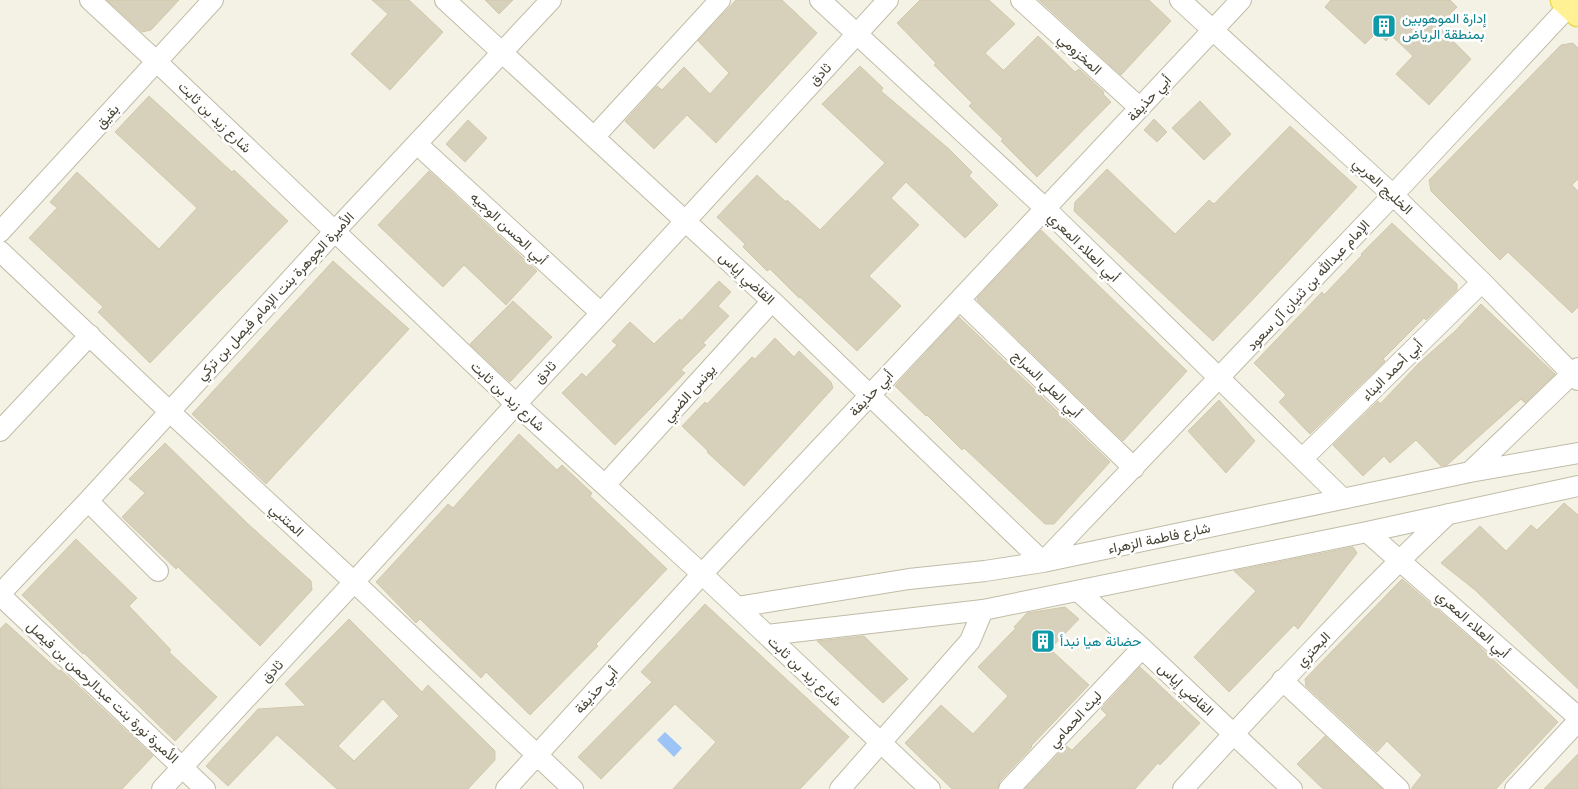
<svg xmlns="http://www.w3.org/2000/svg" width="1578" height="789" font-family="Raleway,Vazirmatn,sans-serif">
<style>
.water{fill:#9cc4f6}
.building{fill:#d7d0ba;stroke:#d2c9ac;fill-rule:evenodd}
.lines{fill:none;stroke-linecap:round;stroke-linejoin:round}
.minor-casing{stroke:#c0bca7;stroke-width:22}
.major-casing{stroke:#eed85a;stroke-width:29}
.minor{stroke:#fff;stroke-width:20}
.major{stroke:#fff194;stroke-width:26}
.labels{text-anchor:middle;stroke-width:5;stroke-linejoin:round;paint-order:stroke}
.culture-label{font-size:14px;fill:#0d838f;stroke:#fff;text-anchor:start}
.street-label{font-size:14px;fill:#474334;stroke:#fff}
</style>
<rect width="100%" height="100%" fill="#f4f2e5"/>
<path class="water" d="M665,732L682,748L674,757L657,740Z"/>
<path class="building" d="M107,0H179L151,30L142,32Z
M372,0H409L443,32L390,90L351,54L388,14Z
M485,0H513L499,14Z
M736,0H782L817,33L716,143L687,115L654,149L625,121L657,86L662,90L684,67L710,94L729,73L698,41Z
M920,0H989L1015,24L985,53L1003,70H1004L1038,36L1075,72L1079,69L1104,92L1103,94L1111,102L1037,177L1001,141L1003,139L969,106L972,103L934,65L936,63L897,23Z
M1039,0H1149L1171,21L1121,75Z
M1331,0H1450L1457,7L1438,26L1471,59L1429,105L1396,74L1413,56L1391,35L1386,41L1377,32L1365,44L1325,7Z
M1573,43L1578,48V179L1572,185L1578,191V307L1572,313L1508,252L1500,260L1431,191L1429,180L1561,45Z
M860,66L883,88L881,91L949,149L972,172L969,176L998,205L965,238L906,182L891,198L919,225L869,276L901,306L857,351L800,297L799,298L770,269L767,271L743,247L745,244L717,217L757,175L786,202L787,200L820,230L885,163L822,104Z
M149,96L232,172L234,170L288,221L150,363L98,312L103,307L29,238L57,208L50,202L77,172L159,249L197,208L115,132Z
M1200,101L1231,134L1204,160L1172,128Z
M1154,119L1167,132L1157,142L1144,130Z
M468,120L487,138L465,162L446,144Z
M1290,126L1357,187L1257,295L1213,341L1074,211L1075,202L1107,169L1175,234L1209,200L1214,204Z
M429,171L537,271L506,305L464,265L443,287L378,225Z
M1392,223L1457,284V290L1426,320L1424,318L1383,359L1385,361L1310,434L1279,402L1286,395L1254,363L1322,292L1324,295L1362,255L1361,254Z
M1041,230L1187,371L1123,441L978,301L977,298Z
M333,261L409,329L266,484L192,414Z
M719,281L731,292L718,306L729,316L703,343L706,345L681,370L685,373L615,445L562,393L582,373L586,377L617,345L612,341L630,322L654,344L680,319L681,321Z
M513,301L552,337L510,382L470,344Z
M1481,304L1555,374L1525,403L1521,399L1447,465L1441,466L1416,440L1390,463L1384,456L1363,476L1333,445L1378,401L1380,404L1420,362L1454,332Z
M959,317L1110,462L1054,524H1045L964,448L962,450L927,415L926,416L895,386Z
M775,338L794,357L799,351L831,382L833,388L744,486L707,452L708,451L682,426L705,402L707,404L752,357L755,359Z
M1219,400L1255,441L1226,473L1188,431Z
M519,434L557,470L562,465L592,493L590,496L667,569L596,644L598,646L530,715L486,672L481,678L420,619L416,623L376,582L448,504L453,508Z
M165,443L247,523L311,581L312,590L260,646L178,567L176,569L122,517L145,493L129,479Z
M1564,503L1578,515V689L1475,590L1441,563L1480,526L1506,551L1531,525L1537,530Z
M76,539L137,598L129,606L171,650L169,652L217,697L175,741L84,653L83,654L22,595Z
M1353,547L1357,553L1298,629L1294,625L1229,692L1194,657L1256,591L1234,571Z
M1402,579L1478,645L1558,722L1496,789H1411L1422,775L1387,741L1377,752L1306,686L1305,679Z
M705,604L849,737L800,789H673L716,742L675,704L601,779L578,757L652,682L641,672Z
M1065,607L1079,619L1050,649L1089,685L1031,746L1032,747L1000,781L997,789H952L905,743L941,705L973,734L1008,696L978,667L1016,628L1014,627L1027,613Z
M349,619L422,692L428,685L495,751V760L468,789H337L277,735L228,786L206,766L258,709L306,706L285,684ZM383,699L399,716L354,761L338,746Z
M6,623L59,671L61,670L153,756L122,789H0V629Z
M864,636L908,679L883,703L817,641Z
M1140,667L1200,723L1160,765L1158,763L1135,789H1025L1066,746L1072,750L1107,715L1101,709Z
M1325,736L1382,789H1323L1297,764Z
M1578,754V789H1544Z"/>
<g class="lines">
<g class="minor-casing">
<path id="minor" d="M90,0L157,62L516,404L702,574L930,789
M445,0L772,301L1043,562L1393,195L1570,5
M820,0L1046,209L1343,499
M1021,0L1140,108
M1180,0L1393,195L1482,282L1578,380
M595,136L720,0
M417,144L601,313
M0,232L213,0
M0,251L170,412L354,582L573,789
M960,300L1134,468
M0,431L90,335
M1303,458L1482,282
M1470,472L1578,368
M605,485L772,301
M88,501L158,571
M1367,532L1578,717
M1078,591L1142,648L1292,789
M0,594L88,501L334,232L551,0
M0,595L205,789
M737,607L909,579L985,571L1043,562L1470,472L1578,453
M767,635L983,610L1367,532L1578,486
M1282,680L1399,789
M162,789L354,582L516,404L601,313L888,0
M506,789L702,574L1241,0
M840,789L970,641L983,610
M1009,789L1142,648
M1183,789C1269,695 1355,602 1448,514
M1515,789L1578,721"/>
</g>
<g class="major-casing">
<path id="major" d="M1564,0L1578,13"/>
</g>
<use href="#minor" class="minor"/>
<use href="#major" class="major"/>
</g>
<defs>
<g id="building-square" transform="scale(1.25)"><rect x="-9" y="-9" width="18" height="18" rx="4" fill="#0f9aa8" stroke="#fff"/><path d="M-4-6H4V6H1V3H-1V6H-4ZM-2.5-4.3h1.7v1.8h-1.7ZM.8-4.3h1.7v1.8H.8ZM-2.5-1h1.7V.8h-1.7ZM.8-1h1.7V.8H.8Z" fill="#fff"/></g>
</defs>
<g fill-rule="evenodd">
<use href="#building-square" x="1384" y="26"/>
<use href="#building-square" x="1043" y="641"/>
</g>
<g class="labels">
<g class="culture-label">
<text x="1402" y="23">إدارة الموهوبين<tspan x="1402" dy="16">بمنطقة الرياض</tspan></text>
<text x="1060" y="646">حضانة هيا نبدأ</text>
</g>
<g class="street-label">
<text transform="translate(1080 54) rotate(42)" y="5">المخزومي</text>
<text transform="translate(820 74) rotate(-47)" y="5">ثادق</text>
<text transform="translate(1149 98) rotate(-47)" y="5">أبي حذيفة</text>
<text transform="translate(107 116) rotate(-47)" y="5">بقيق</text>
<text transform="translate(215 117) rotate(44)" y="5">شارع زيد بن ثابت</text>
<text transform="translate(1383 186) rotate(43)" y="5">الخليج العربي</text>
<text transform="translate(509 228) rotate(43)" y="5">أبي الحسن الوجيه</text>
<text transform="translate(1084 247) rotate(44)" y="5">أبي العلاء المعري</text>
<text transform="translate(747 278) rotate(43)" y="5">القاضي إياس</text>
<text transform="translate(1308 285) rotate(-47)" y="5">الإمام عبدالله بن ثنيان آل سعود</text>
<text transform="translate(275 296) rotate(-47)" y="5">الأميرة الجوهرة بنت الإمام فيصل بن تركي</text>
<text transform="translate(1392 370) rotate(-45)" y="5">أبي أحمد البناء</text>
<text transform="translate(545 372) rotate(-47)" y="5">ثادق</text>
<text transform="translate(1047 384) rotate(44)" y="5">أبي العلي السراج</text>
<text transform="translate(689 393) rotate(-48)" y="5">يونس الضبي</text>
<text transform="translate(871 393) rotate(-47)" y="5">أبي حذيفة</text>
<text transform="translate(508 396) rotate(43)" y="5">شارع زيد بن ثابت</text>
<text transform="translate(287 520) rotate(43)" y="5">المتنبي</text>
<text transform="translate(1159 538) rotate(-12)" y="5">شارع فاطمة الزهراء</text>
<text transform="translate(1473 624) rotate(42)" y="5">أبي العلاء المعري</text>
<text transform="translate(1313 649) rotate(-46)" y="5">البحتري</text>
<text transform="translate(272 671) rotate(-47)" y="5">ثادق</text>
<text transform="translate(805 671) rotate(43)" y="5">شارع زيد بن ثابت</text>
<text transform="translate(1186 689) rotate(43)" y="5">القاضي إياس</text>
<text transform="translate(596 690) rotate(-48)" y="5">أبي حذيفة</text>
<text transform="translate(103 692) rotate(43)" y="5">الأميرة نورة بنت عبدالرحمن بن فيصل</text>
<text transform="translate(1075 719) rotate(-47)" y="5">ليث الحمامي</text>
</g>
</g>
</svg>
